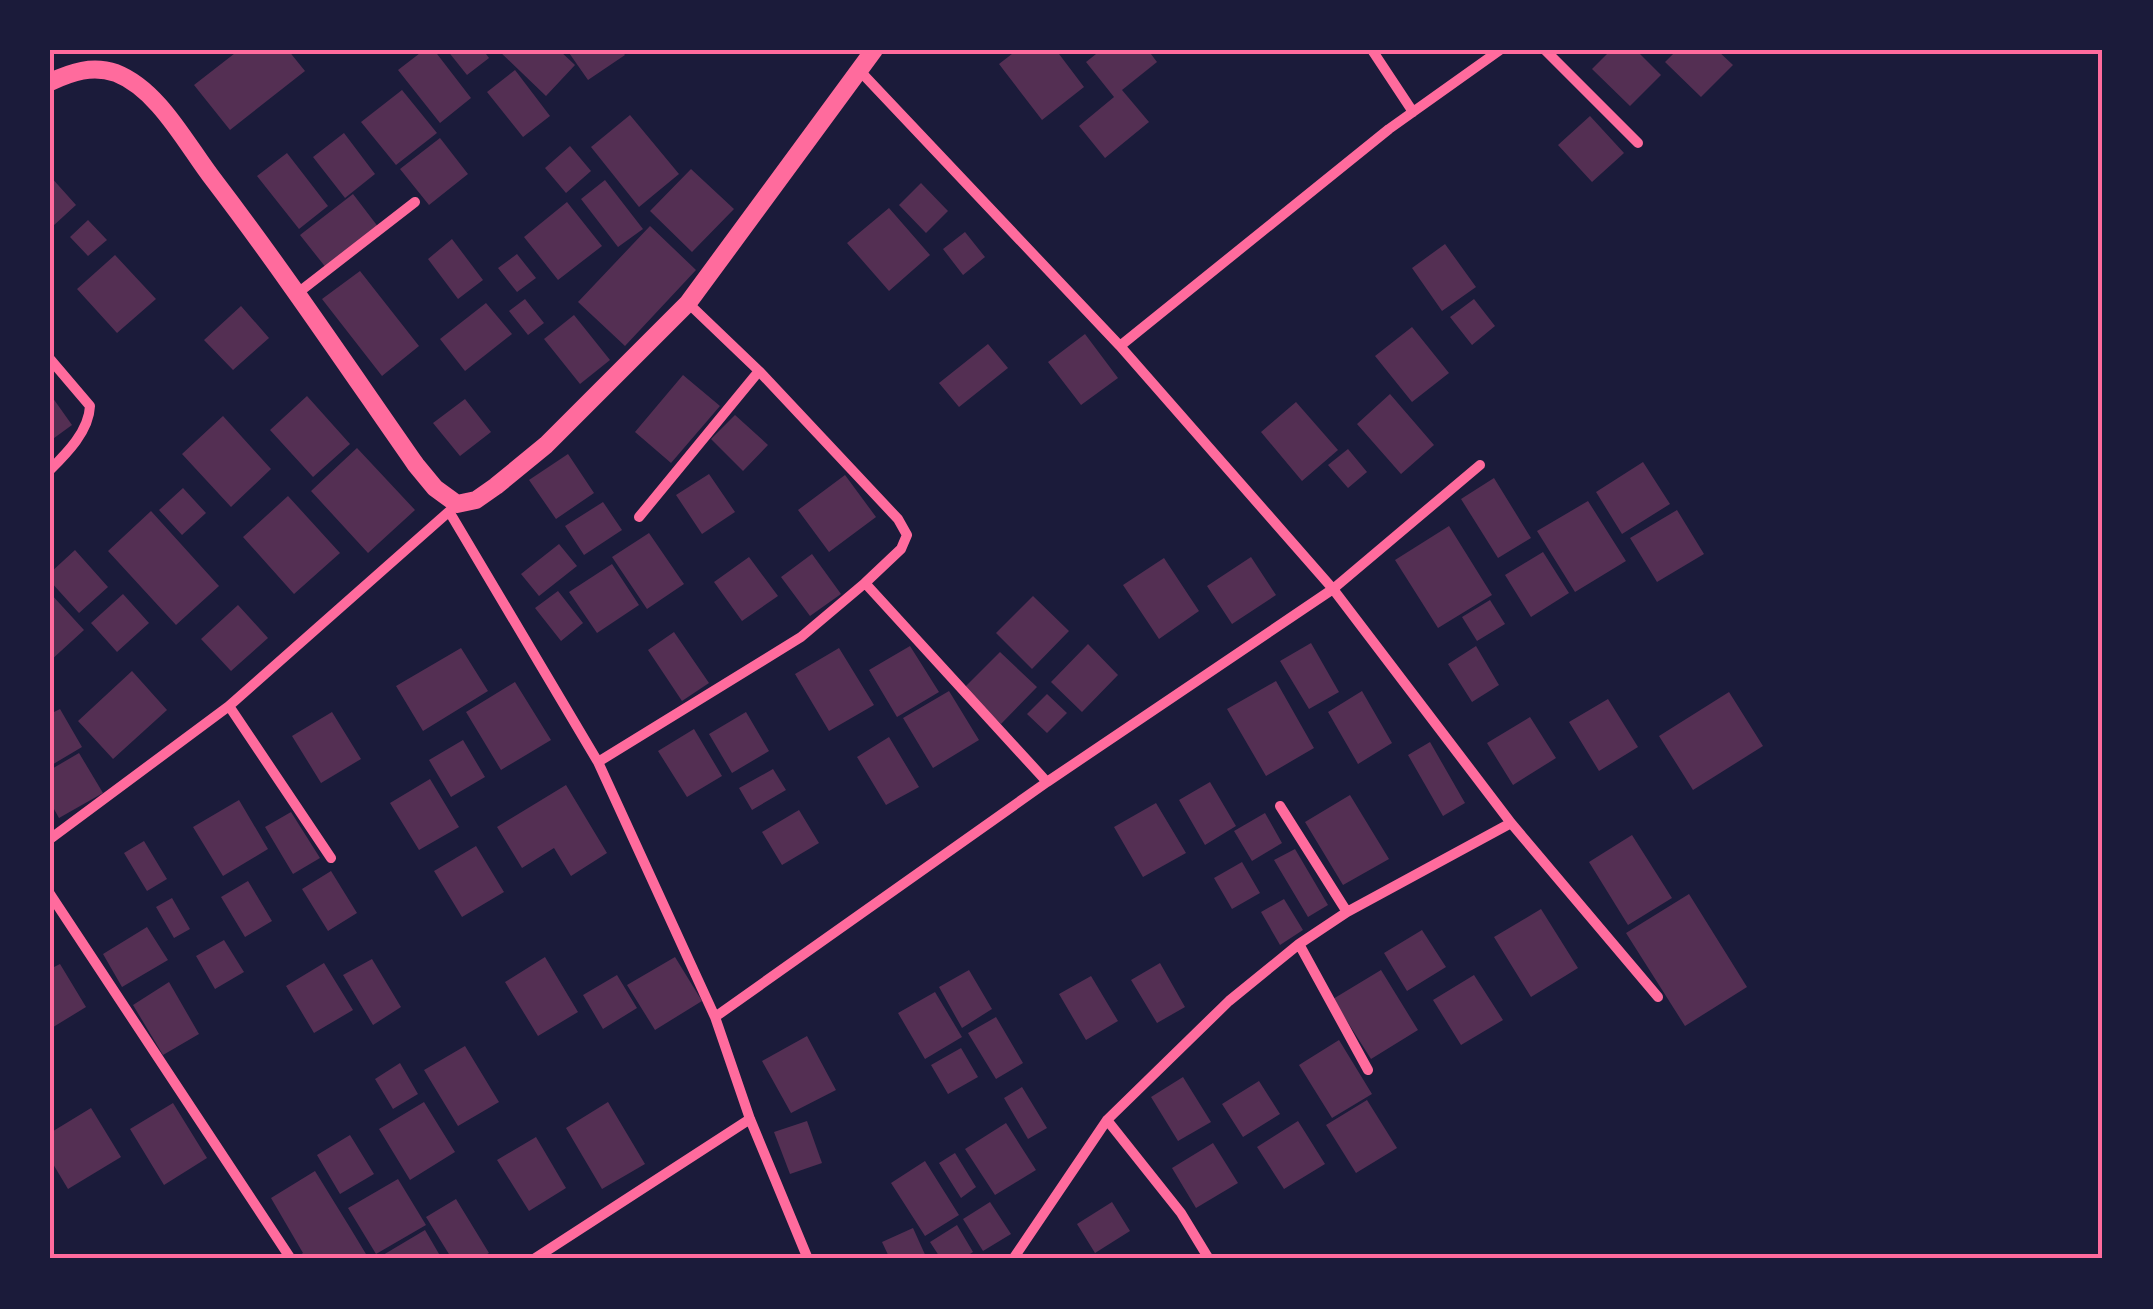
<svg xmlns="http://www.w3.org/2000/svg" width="2153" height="1309" font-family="'Titillium Web',sans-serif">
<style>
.building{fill:#542f53}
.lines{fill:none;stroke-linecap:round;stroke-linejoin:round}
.minor{stroke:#ff6b9d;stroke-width:10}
.tertiary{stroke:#ff6b9d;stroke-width:18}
.neatline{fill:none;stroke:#ff6b9d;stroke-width:4}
</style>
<rect width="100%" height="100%" fill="#1b1b3a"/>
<path class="building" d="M239,50H288L305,71L230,130L194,85Z
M424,50H434L471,98L440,123L398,70Z
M447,50H483L489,58L467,75Z
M498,50H559L575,65L546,96Z
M567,50H621L625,55L588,80Z
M1017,50H1056L1084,87L1042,120L999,64Z
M1101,50H1148L1157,62L1122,90L1149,122L1105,158L1079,126L1114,97L1086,62Z
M1611,50H1636L1661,75L1630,106L1592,69Z
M1677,50H1717L1733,65L1701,97L1665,62Z
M515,70L550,116L523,137L487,92Z
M402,90L437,133L396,165L361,122Z
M630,115L679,174L639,207L591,147Z
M1590,116L1624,153L1592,182L1558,145Z
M344,133L375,174L345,198L313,157Z
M440,138L468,174L429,205L400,169Z
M570,146L591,171L566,193L545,168Z
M287,153L328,206L299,229L257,176Z
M691,169L734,209L692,252L650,211Z
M50,176L76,205L53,226L50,224Z
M605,180L643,229L618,247L581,199Z
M921,183L948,211L926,233L899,205Z
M353,194L379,228L327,269L300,235Z
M567,202L602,246L558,280L524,237Z
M889,208L930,255L889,291L847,243Z
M88,220L107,240L88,256L70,237Z
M650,226L696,270L625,346L578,302Z
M965,232L985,257L963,275L943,249Z
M452,239L483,280L458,299L428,259Z
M1445,244L1476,287L1442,311L1412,268Z
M517,254L536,278L517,292L498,268Z
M115,255L156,299L117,333L77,289Z
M360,271L419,346L382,376L322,299Z
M525,299L544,323L528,335L509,311Z
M1474,299L1495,326L1472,345L1450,317Z
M486,303L512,334L465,371L440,339Z
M241,306L269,338L233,370L204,340Z
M574,315L610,360L580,384L544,339Z
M1412,327L1449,373L1412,402L1375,356Z
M1085,334L1118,378L1081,405L1048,362Z
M988,344L1008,368L959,407L939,383Z
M683,375L720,406L671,463L635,432Z
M50,394L72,425L50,441Z
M1390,394L1434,445L1401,474L1357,424Z
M307,396L350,444L313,477L270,430Z
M465,399L491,432L460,456L433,423Z
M1296,402L1338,450L1302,481L1261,432Z
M735,415L768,445L743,471L711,439Z
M223,416L271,469L231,507L182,454Z
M357,448L415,510L368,553L311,491Z
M1348,449L1367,472L1348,488L1328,465Z
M568,454L594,493L556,519L529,480Z
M1643,462L1670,504L1622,534L1596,492Z
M709,474L735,512L702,534L676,495Z
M845,475L876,517L829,552L798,510Z
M1494,478L1531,538L1498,558L1461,499Z
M183,488L206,513L182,535L159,510Z
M288,496L340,553L294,594L243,537Z
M1588,501L1626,561L1575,592L1537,531Z
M603,502L622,530L584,555L565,526Z
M1677,510L1704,554L1657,582L1630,538Z
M151,511L219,586L176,625L108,551Z
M1449,526L1492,595L1438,628L1395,560Z
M649,533L684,584L647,609L612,557Z
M559,544L577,566L539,596L521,574Z
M75,550L108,587L79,613L50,581V573Z
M1543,552L1569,593L1531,617L1505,575Z
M812,554L841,594L810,616L781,577Z
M749,557L778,596L742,621L714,582Z
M1251,557L1276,595L1232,624L1207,586Z
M1164,558L1199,611L1159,639L1123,585Z
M612,564L639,605L597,633L569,592Z
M558,591L583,623L561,641L535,608Z
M50,593L84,630L50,661Z
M123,594L149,623L117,652L91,623Z
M1033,596L1069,631L1032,669L996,633Z
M1490,600L1505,624L1477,641L1462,617Z
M238,605L268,638L231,671L201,639Z
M674,632L709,683L682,701L648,650Z
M1311,643L1339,692L1309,709L1280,661Z
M1088,644L1118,675L1082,712L1051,682Z
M910,646L939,692L897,717L869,670Z
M1476,646L1499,685L1472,702L1448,664Z
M461,648L488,691L423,731L396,686Z
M839,648L874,705L829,731L795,674Z
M1000,652L1037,687L1001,724L964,688Z
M132,671L167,710L113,759L78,721Z
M1276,681L1314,748L1266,776L1227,709Z
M515,682L551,740L501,770L466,712Z
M949,691L979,740L933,768L903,718Z
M1362,691L1392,743L1358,764L1328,712Z
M1729,692L1763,746L1693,790L1659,736Z
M1047,694L1067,713L1047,733L1027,714Z
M1608,699L1638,747L1599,771L1569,722Z
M60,709L82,747L50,766V714Z
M332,712L361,759L321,783L292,736Z
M746,712L769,751L732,773L709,734Z
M1530,717L1556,758L1513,785L1487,743Z
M694,729L722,776L687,797L658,751Z
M889,737L919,787L886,805L857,757Z
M463,740L485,777L451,797L429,760Z
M1430,742L1465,803L1443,816L1408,755Z
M79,753L103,793L59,818L50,802V770Z
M773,769L786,790L752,810L739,788Z
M430,779L459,827L419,850L390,803Z
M1210,782L1236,826L1205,845L1179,800Z
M566,785L607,853L571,876L554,848L522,868L497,827Z
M1350,795L1389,859L1343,885L1305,822Z
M239,800L268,849L223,876L193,827Z
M1156,803L1186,853L1143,877L1114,827Z
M799,810L819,843L782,865L762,832Z
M291,812L320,858L293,874L265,827Z
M1265,813L1282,843L1252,861L1234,831Z
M1632,835L1672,898L1628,925L1589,862Z
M144,841L167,879L147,891L124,853Z
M476,846L504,892L462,917L434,871Z
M1295,849L1328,905L1308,917L1274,860Z
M1242,862L1260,893L1232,909L1214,878Z
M331,871L357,913L328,931L302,889Z
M248,881L272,921L245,937L221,897Z
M1689,894L1747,987L1685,1026L1626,933Z
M172,898L190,929L174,938L156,907Z
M1284,899L1303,930L1280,945L1261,912Z
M1541,909L1578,968L1531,997L1494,937Z
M147,927L168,960L122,987L103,954Z
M1422,930L1446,967L1407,991L1384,953Z
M224,940L244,972L215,989L196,956Z
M545,957L578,1012L538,1036L505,982Z
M675,957L702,1001L655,1030L627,985Z
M372,959L401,1007L373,1025L343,975Z
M324,963L353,1010L314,1033L286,986Z
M1160,963L1185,1007L1157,1023L1131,980Z
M60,964L86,1007L50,1029V969Z
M969,970L992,1009L962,1028L939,987Z
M1381,970L1418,1030L1371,1059L1333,999Z
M617,975L637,1008L603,1029L583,995Z
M1474,975L1503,1020L1461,1045L1433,1000Z
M1091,976L1118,1021L1086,1040L1059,994Z
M169,982L199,1034L163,1055L133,1005Z
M935,992L962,1037L925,1059L898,1013Z
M996,1017L1023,1063L996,1079L968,1033Z
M807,1036L836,1090L791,1113L762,1061Z
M1339,1040L1372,1094L1332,1118L1299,1065Z
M465,1046L499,1102L458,1126L424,1070Z
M961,1048L978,1077L948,1094L931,1065Z
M400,1063L418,1094L393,1109L375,1079Z
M1183,1077L1211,1122L1178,1141L1151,1097Z
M1259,1081L1280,1114L1243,1137L1222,1104Z
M1022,1087L1047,1128L1028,1139L1004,1098Z
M1367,1100L1397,1148L1356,1173L1326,1125Z
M424,1102L455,1152L410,1180L379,1129Z
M608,1102L645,1164L602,1189L566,1128Z
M173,1103L207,1158L164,1185L130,1129Z
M91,1108L121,1157L68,1189L50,1159V1133Z
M807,1121L822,1163L790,1174L774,1132Z
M1298,1121L1325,1164L1284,1189L1257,1147Z
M1006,1123L1036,1170L995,1195L965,1149Z
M350,1135L374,1174L340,1194L317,1155Z
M536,1137L566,1188L529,1211L497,1160Z
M1213,1143L1238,1183L1196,1208L1172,1168Z
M955,1153L976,1187L961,1198L939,1163Z
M925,1161L959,1215L925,1236L891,1183Z
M315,1171L349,1226L369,1259H301L299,1256L303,1253L271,1198Z
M398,1179L426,1225L376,1254L348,1208Z
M456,1199L489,1253L478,1259H452L426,1217Z
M990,1202L1011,1234L983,1251L963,1219Z
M1112,1202L1130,1231L1095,1253L1077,1224Z
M957,1225L973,1252L962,1259H941L930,1242Z
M913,1228L927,1259H890L882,1242Z
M425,1230L442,1259H386L383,1255Z"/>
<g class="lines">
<path class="minor" d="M1372,50L1413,112
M1545,50L1638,143
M859,70L1120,346L1333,589L1511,823L1658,997
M299,292L415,202
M688,303L759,371L898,519L907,535L901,549L865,583
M1120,346L1389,129L1500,50
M50,359L90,406C89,431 67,453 50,470
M450,513L598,762L715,1017L750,1119L808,1259
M639,517L759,371
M229,706L331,858
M598,762L801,637L865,583L1047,782
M1280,806L1347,912
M50,839L229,706L453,508
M50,894L291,1259
M1299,944L1368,1070
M715,1017L1047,782L1333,589L1480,465
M1107,1120L1181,1213L1209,1259
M534,1259L750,1119
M1013,1259L1107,1120L1229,1001L1299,944L1347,912L1511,823"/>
<path class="tertiary" d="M50,82C72,72 92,65 116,73C159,90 186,144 213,179C284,272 349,369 416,465L435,488L457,504L476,500L496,486L546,445L688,303L874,50"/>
</g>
<rect width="2153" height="1309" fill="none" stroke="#1b1b3a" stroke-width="105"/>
<rect x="52" y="52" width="2048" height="1204" class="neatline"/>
</svg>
